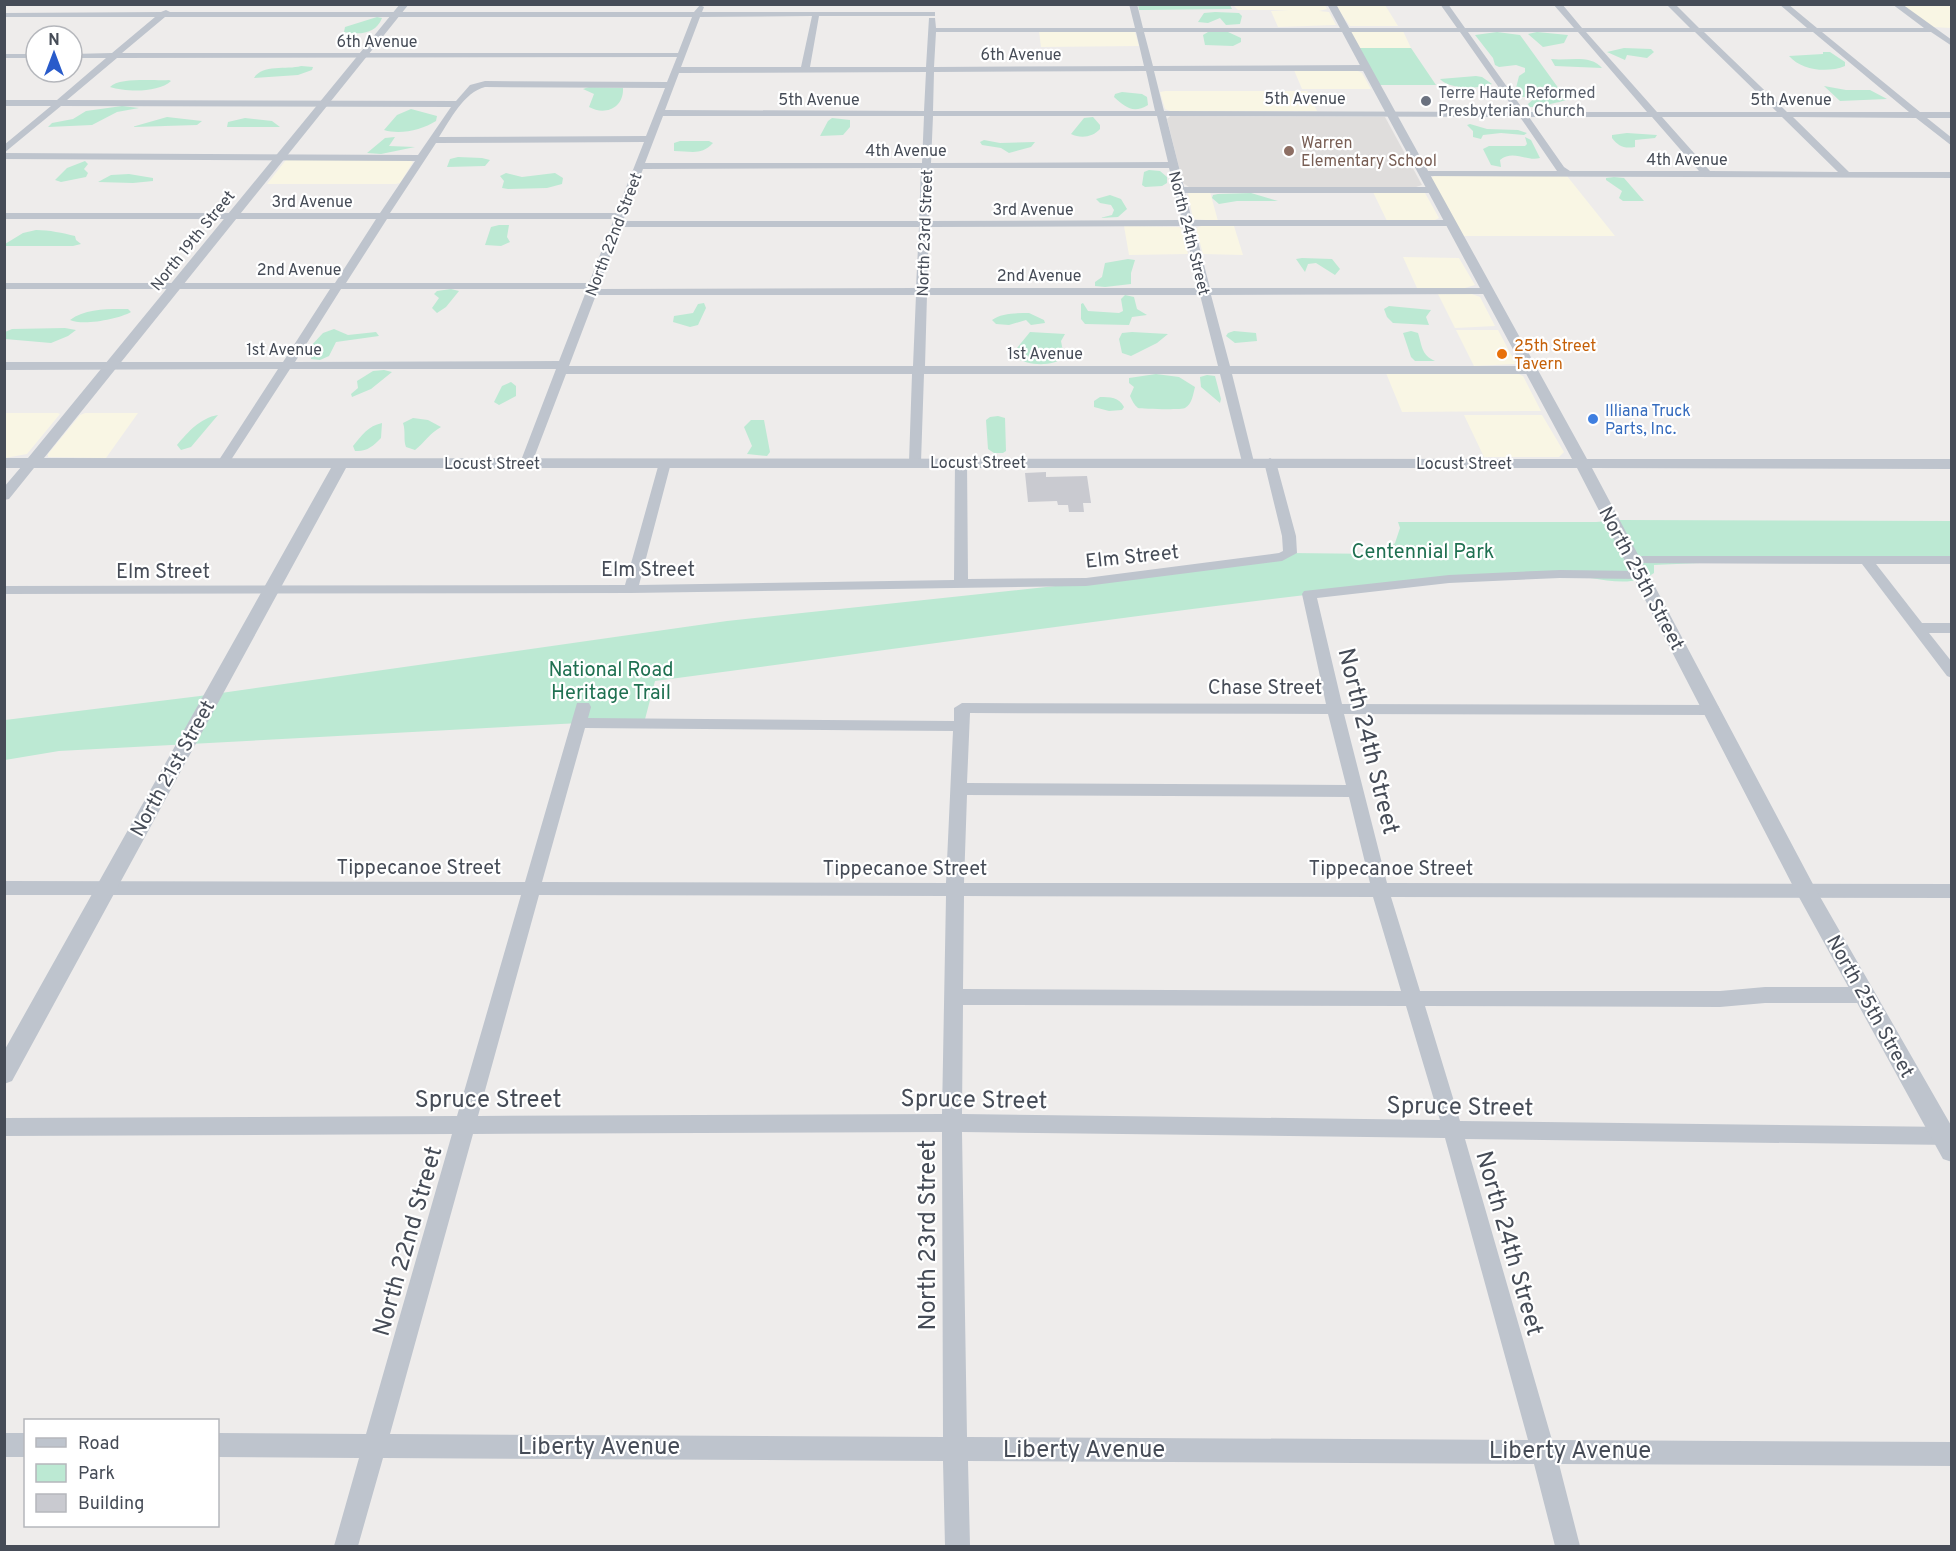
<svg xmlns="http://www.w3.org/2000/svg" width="1956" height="1551" font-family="Overpass,sans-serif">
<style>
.commercial{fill:#f9f6e4}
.education{fill:#dfdddc}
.green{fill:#bce9d3}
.building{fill:#c9cad0}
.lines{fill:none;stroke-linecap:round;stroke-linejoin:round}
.minor{fill:#bec4cd;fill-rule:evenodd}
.tertiary{fill:#bec4cd;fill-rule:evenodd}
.worship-dot{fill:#6b7280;stroke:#fff;stroke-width:2}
.education-dot{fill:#8d6e63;stroke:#fff;stroke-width:2}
.food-dot{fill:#e8710a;stroke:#fff;stroke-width:2}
.shop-dot{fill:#3f7fe0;stroke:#fff;stroke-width:2}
.labels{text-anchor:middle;stroke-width:4.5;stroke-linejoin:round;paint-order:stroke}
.far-street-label{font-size:16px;fill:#464c57;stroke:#fff}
.far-worship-label{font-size:16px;fill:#5b616d;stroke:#fff;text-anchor:start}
.far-education-label{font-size:16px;fill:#785e54;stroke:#fff;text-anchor:start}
.far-food-label{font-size:16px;fill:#c56008;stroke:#fff;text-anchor:start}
.far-shop-label{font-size:16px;fill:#366cbe;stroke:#fff;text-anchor:start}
.park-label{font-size:20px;fill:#1f7051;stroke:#fff}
.street-label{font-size:20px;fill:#464c57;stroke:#fff}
.near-street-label{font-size:24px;fill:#464c57;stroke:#fff}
</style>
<rect width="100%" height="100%" fill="#eeeceb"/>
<path class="commercial" d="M1233,5H1325L1327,9L1319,11L1329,12L1336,25L1278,27L1271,11L1289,10H1238Z
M1335,5H1385L1398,26H1350Z
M1901,5H1951V28L1932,27Z
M1039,31L1135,32L1139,46L1041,47Z
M1403,31L1411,48H1359L1350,32Z
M1294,70L1358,71L1362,73L1371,89H1302Z
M1165,91H1307L1317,111H1170L1165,109L1160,92Z
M286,160H409L413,162L400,183L396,184H267Z
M1434,176H1567L1615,236H1462L1431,178Z
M1210,192L1218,221L1193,219L1188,193Z
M1373,192L1425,193L1439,218L1433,221H1387Z
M1124,226L1179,227L1182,229L1188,254L1129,255Z
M1201,226H1234L1243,255L1203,254L1196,228Z
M1403,257L1459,258L1475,285L1465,288H1417Z
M1438,294H1472L1480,297L1495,326L1455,328Z
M1456,330H1498L1516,364L1474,366Z
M1386,373H1517L1523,376L1541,411L1402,412Z
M5,413H58L60,414L27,454L5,458Z
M85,413H138L106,458L48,457V454L80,415Z
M1464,415H1542L1564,452L1559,457H1484Z"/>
<path class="education" d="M1170,116L1385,117L1422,185L1416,187H1189L1183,183L1167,119Z"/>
<path class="green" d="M1138,5H1230L1232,9L1143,10H1139Z
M1215,12L1239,13L1242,16L1240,24L1226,25L1220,18L1208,23L1198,22L1204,13Z
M377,17L382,18C376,34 360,35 344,32L345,27Z
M1208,32H1228L1241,38V42L1233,46L1205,45L1203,35Z
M1497,32L1520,35L1567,100C1558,102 1538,108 1529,107L1528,104L1537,96L1520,97L1516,88L1519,76L1525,72V68L1516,65L1499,67L1495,65L1493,58L1475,35Z
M1537,32L1568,35L1564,43L1543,47L1528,34Z
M1359,48H1411L1436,85H1379Z
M1624,48L1651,49L1654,52L1647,58L1627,55L1625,60L1607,52Z
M1823,52H1830L1845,62V66C1828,73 1802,71 1789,56L1823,54Z
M1551,59C1568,61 1591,54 1602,68L1555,66Z
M301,66L313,67L312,70L298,75L254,78C262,64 287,70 301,66Z
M1476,76L1482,77L1492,84C1479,89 1450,90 1440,79Z
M169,80L171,81C158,93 126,92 110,87C119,77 155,81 169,80Z
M1824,86L1846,90H1870L1887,99L1840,101Z
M589,87L623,88C624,108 605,116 589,107L594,94L583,89Z
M1122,92L1142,94L1147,97L1148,105C1133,114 1125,107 1114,97L1115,94Z
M122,106L139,108L117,112L92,125L48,127L52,123L73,119L86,111Z
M411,109L437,116L436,121C422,130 400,135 384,130L397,115Z
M167,117L202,121L197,125L132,127Z
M1093,117L1100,125V129C1093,137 1081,139 1071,134L1084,118Z
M245,118L272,121L280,127H227L228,122Z
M832,118L850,120V127L843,135L820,136L828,121Z
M1470,124L1487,129L1518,130L1527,133L1524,135L1501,133L1483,135L1481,139L1473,137V131L1467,125Z
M1627,133L1657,135L1655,138L1635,140V147C1624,149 1618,146 1612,138V135Z
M395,137L389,146L415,147L381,154L367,153L385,138Z
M1525,137L1531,140L1540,158C1527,162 1513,149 1500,160L1501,167L1491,165L1483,149L1489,146H1525L1527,144Z
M984,140L1000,143L1035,142L1031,147L1009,153L1001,148L982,145L980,142Z
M680,141H709L713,143C701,156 691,151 674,151V143Z
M458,157L482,158L490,160L485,166L447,167L450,159Z
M85,161L88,164L84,169L88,173L86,177L61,182L55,180L67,168Z
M1149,170L1160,171L1167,177V183L1162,186L1145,187L1142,185L1144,172Z
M506,173L522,177L555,173L563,178L562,184L547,188L508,189L502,188L504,181L500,176Z
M129,174L153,178V181L133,183L98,182L111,175Z
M1614,177L1624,178L1644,201H1623L1619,198L1622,191L1606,180V178Z
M1251,193L1278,201H1237L1219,204L1212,198L1213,195L1218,194Z
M1110,195L1121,199L1127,209L1118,217L1100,218L1112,215L1114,210L1111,205L1100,203L1096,199Z
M499,225H509L507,237L510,242L501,246L485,245L491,227Z
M36,230C49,230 63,233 75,236L76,240L81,244L73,246H6L5,244L23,233Z
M1302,258L1332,259L1340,269L1335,275L1316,263L1308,264L1305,272L1296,259Z
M1128,259L1135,260L1131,273V284L1105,287L1095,286V282L1102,277L1105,263Z
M451,289L459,291L446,307L437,313L432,308L439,298L434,294L437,291Z
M1125,295L1134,297L1137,309L1147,315L1132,317L1129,325L1085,324L1081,319V304L1083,303L1088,311L1119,313L1123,311L1121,299Z
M704,303L706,308L698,325L690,327L673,322L674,316L693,313L698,304Z
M1389,306L1431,310L1426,317L1429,325L1393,323L1387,317L1384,309Z
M128,309L131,312C119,319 83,326 70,320C86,308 109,309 128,309Z
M1029,313L1044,320L1045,323L1031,325L1026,320L1009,325L996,324L992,320C1001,313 1017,313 1029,313Z
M65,328L76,330L68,336L51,343L5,339V332L12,329Z
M334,329L348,335L376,332L379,336L336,342L329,356L320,360L311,359L310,347L323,333Z
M1234,331L1256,333L1257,341L1235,343L1226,336L1228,333Z
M1411,331L1418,333C1422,345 1421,355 1435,361H1415L1411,357L1403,333Z
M1030,332L1065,334L1061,341L1064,357C1053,367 1027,366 1015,357L1017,348Z
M1132,332L1168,334L1157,343L1131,356L1122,353L1119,339L1122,333Z
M384,370L392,372L371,389L352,397L351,394L358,388L357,381L373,371Z
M1156,374L1179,377L1195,387C1193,395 1192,404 1185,408C1183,410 1141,409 1138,408C1134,405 1132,400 1130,396L1134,387L1129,383V378Z
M1207,375L1215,376L1221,399L1220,403L1201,387L1200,377Z
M511,382L516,386V396L499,405L494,402L502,386Z
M1100,397C1110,397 1119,397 1124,407L1122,410L1109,411L1094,407V401Z
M218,415L191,447L181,450L177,445C188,432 200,418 218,415Z
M998,416L1005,418L1006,451L1003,453H994L988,449L986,420L990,417Z
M413,418L428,420L441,427C430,433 425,442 415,450L406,447C403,439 406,432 403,423Z
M751,420H764L770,452L767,456L747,454L752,446L744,427Z
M382,423L381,438C373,446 367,452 355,451L353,446C362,435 368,426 382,423Z
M1620,520L1951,521V560L1745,561L1654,565V573C1629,591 1589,575 1560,574C1519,573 1474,576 1433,580C1173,609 914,647 655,681L644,723H580L59,751L5,760V720L200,696L727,621L1111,580L1290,553L1381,554L1395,543L1400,528L1398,522H1596Z"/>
<path class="building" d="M1046,472V477L1087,476L1091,503H1083L1084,512H1069L1068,505H1058L1057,501L1028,502L1025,473Z"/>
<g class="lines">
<path class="minor" d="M1129,4H1137L1143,28H1457L1440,4H1448L1465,28H1574L1553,4H1562L1582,28H1690L1666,4H1675L1699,28H1807L1779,4H1788L1817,28H1924L1892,4H1902L1952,40V46L1931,32H1822L1920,112H1952V118H1927L1952,138V146L1916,118L1793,117L1849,172H1952V178L1422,176L1419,175V171H1557L1520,117L1166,116L1184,187H1432L1437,190L1432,193H1185L1192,220H1450L1455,223L1450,226H1194L1210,288H1487L1492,291L1487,294L1211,295L1230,366H1529L1535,370L1529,374H1232L1254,462L1248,466L1242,462L1220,374H924L921,462L915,466L909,462L912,374H566L532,463L526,467L520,463L556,369H290L229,463L223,467L217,463L278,369L4,370V362H283L330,289H4V283H335L376,219H4V213H380L415,161L4,159V153L418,155L451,107L61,106L4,153V145L51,106H4V100H57L106,58H72V54L112,53L155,17H4V13L161,12L166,10L170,12H694L700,5L704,7L702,12H935V16H819L810,67H926L929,18H935L936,28H1135ZM812,16L801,67H681L700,17ZM165,17H692L678,53H122ZM936,32H1136L1144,66L934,67ZM1144,32H1460L1516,112L1164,111L1154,71H1366L1370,68L1366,65L1153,66ZM1468,32H1578L1647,112H1525ZM1586,32H1695L1777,112H1657ZM1704,32H1813L1909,112H1787ZM677,57L667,82L485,81L470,85L456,101L67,100L117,58ZM1146,71L1155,111H933L934,72ZM926,72L924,111L665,110L679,73ZM485,87L665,88L646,136L439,137C450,120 464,92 485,87ZM663,116H924L922,163H645ZM933,116H1157L1168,162L931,163ZM1529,117H1652L1699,171H1570L1564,167ZM1662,117H1782L1838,172L1710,171ZM644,142L616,213H390L436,143ZM921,168L919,221H623L643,169ZM931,168H1169L1182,220L929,221ZM387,219H614L589,283H346ZM1184,226L1199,288H927L929,227ZM621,227H919L916,288L598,289ZM341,289H587L559,361L295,362ZM596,295H916L913,366H569ZM927,295H1200L1218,366H925Z
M4,54H36V58H4Z
M961,458L967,462L968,579L1086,578L1279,553L1283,551L1282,536L1264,462L1270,458L1276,462L1296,536L1297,553L1282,561L1086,586L631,593L4,594V586L625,585L659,463L665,459L671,463L639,585L954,580L955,462Z
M32,459L38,463L9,499L4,500V487L27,460Z
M1631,556H1952V564H1876L1922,623H1952V633H1929L1952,662V678L1947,676L1862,564L1626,563L1624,560Z
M1560,570L1639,571L1646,575L1639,579L1560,578L1449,583L1317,598L1342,704L1712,705L1718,706L1720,710L1718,714L1712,715L1344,714L1387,883L1952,884V898L1391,897L1420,991H1720L1765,987H1865L1872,990L1874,995L1872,1000L1865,1003H1765L1720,1007L1425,1006L1460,1121L1951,1127L1952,1145L1465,1139L1552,1440L1952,1442V1466L1559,1464L1580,1546H1555L1534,1464L968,1461L970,1546H945L943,1461L383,1458L358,1546H334L359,1458L218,1457V1433L366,1434L452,1134L4,1136V1118L457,1116L521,895H4V881L525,882L577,703H589L591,707L588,718L954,721V708L962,703L1326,704L1302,594L1304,591L1449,575ZM970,713L1328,714L1346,785L967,783ZM585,728L953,731L946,883L542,882ZM967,795L1349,797L1370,883H964ZM539,895L946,896L942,1114L478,1116ZM964,896L1373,897L1401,991L963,989ZM963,1005L1406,1006L1440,1120L962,1114ZM942,1132L943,1437L390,1434L473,1134ZM962,1132L1445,1138L1528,1440L967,1437Z
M4,1433H26V1457H4Z"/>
<path class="tertiary" d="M400,4H409L44,458L1572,459L1327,4H1336L1587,459H1952V469L1592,468L1815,888L1952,1127V1162L1943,1159L1795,890L1577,468H346L12,1081L4,1084V1051L331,468H4V458H28Z"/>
</g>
<circle class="worship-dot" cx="1426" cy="101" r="6"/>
<circle class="education-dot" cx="1289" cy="151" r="6"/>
<circle class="food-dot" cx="1502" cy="354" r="6"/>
<circle class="shop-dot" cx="1593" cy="419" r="6"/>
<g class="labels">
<g class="far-street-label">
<text x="377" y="47">6th Avenue</text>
<text x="1021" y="60">6th Avenue</text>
<text x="1305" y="104">5th Avenue</text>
<text x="819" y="105">5th Avenue</text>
<text x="1791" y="105">5th Avenue</text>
<text x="906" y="156">4th Avenue</text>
<text x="1687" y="165">4th Avenue</text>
<text x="312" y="207">3rd Avenue</text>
<text x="1033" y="215">3rd Avenue</text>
<text transform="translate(924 233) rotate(-88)" y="6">North 23rd Street</text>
<text transform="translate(1190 233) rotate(76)" y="6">North 24th Street</text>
<text transform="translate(613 234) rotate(-69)" y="6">North 22nd Street</text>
<text transform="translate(192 240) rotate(-51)" y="6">North 19th Street</text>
<text x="299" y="275">2nd Avenue</text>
<text x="1039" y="281">2nd Avenue</text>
<text x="284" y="355">1st Avenue</text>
<text x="1045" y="359">1st Avenue</text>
<text x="978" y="468">Locust Street</text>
<text x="492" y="469">Locust Street</text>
<text x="1464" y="469">Locust Street</text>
</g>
<g class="far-worship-label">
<text x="1438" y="98">Terre Haute Reformed<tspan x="1438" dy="18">Presbyterian Church</tspan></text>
</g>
<g class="far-education-label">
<text x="1301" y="148">Warren<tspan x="1301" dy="18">Elementary School</tspan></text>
</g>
<g class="far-food-label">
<text x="1514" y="351">25th Street<tspan x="1514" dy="18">Tavern</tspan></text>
</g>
<g class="far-shop-label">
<text x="1605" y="416">Illiana Truck<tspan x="1605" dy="18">Parts, Inc.</tspan></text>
</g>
<g class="park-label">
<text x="1423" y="558">Centennial Park</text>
<text x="611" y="676">National Road<tspan x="611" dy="23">Heritage Trail</tspan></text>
</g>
<g class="street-label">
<text transform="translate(1132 556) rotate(-6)" y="7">Elm Street</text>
<text x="648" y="576">Elm Street</text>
<text x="163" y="578">Elm Street</text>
<text transform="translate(1642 578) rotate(62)" y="7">North 25th Street</text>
<text x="1265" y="694">Chase Street</text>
<text transform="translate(172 768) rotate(-61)" y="7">North 21st Street</text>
<text x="419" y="874">Tippecanoe Street</text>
<text x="905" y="875">Tippecanoe Street</text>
<text x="1391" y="875">Tippecanoe Street</text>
<text transform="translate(1871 1006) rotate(61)" y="7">North 25th Street</text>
</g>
<g class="near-street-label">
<text transform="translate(1369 741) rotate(76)" y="8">North 24th Street</text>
<text x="488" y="1107">Spruce Street</text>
<text transform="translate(974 1099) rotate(1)" y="8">Spruce Street</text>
<text transform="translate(1460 1106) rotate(1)" y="8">Spruce Street</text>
<text transform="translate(927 1235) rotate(-90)" y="8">North 23rd Street</text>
<text transform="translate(407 1241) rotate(-74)" y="8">North 22nd Street</text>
<text transform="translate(1510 1243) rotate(74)" y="8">North 24th Street</text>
<text x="599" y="1454">Liberty Avenue</text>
<text x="1084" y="1457">Liberty Avenue</text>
<text x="1570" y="1458">Liberty Avenue</text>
</g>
</g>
<rect width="1956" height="1551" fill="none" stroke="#464c57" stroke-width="12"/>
<rect x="24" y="1419" width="195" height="108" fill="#ffffff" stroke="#b5b7bc" stroke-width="1.5"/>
<rect x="36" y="1438" width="30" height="9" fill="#bec4cd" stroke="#b5b7bc" stroke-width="1.5"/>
<text x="78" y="1449" font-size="18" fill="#464c57">Road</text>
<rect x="36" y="1464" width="30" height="18" fill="#bce9d3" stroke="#b5b7bc" stroke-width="1.5"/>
<text x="78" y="1479" font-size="18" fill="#464c57">Park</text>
<rect x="36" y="1494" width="30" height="18" fill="#c9cad0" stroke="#b5b7bc" stroke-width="1.5"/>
<text x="78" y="1509" font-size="18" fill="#464c57">Building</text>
<g transform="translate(54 54)"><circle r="28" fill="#ffffff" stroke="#b5b7bc" stroke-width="1.5"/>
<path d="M0-4.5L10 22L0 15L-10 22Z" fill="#295bca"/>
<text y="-9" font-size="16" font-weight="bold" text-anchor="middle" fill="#464c57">N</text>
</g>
</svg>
